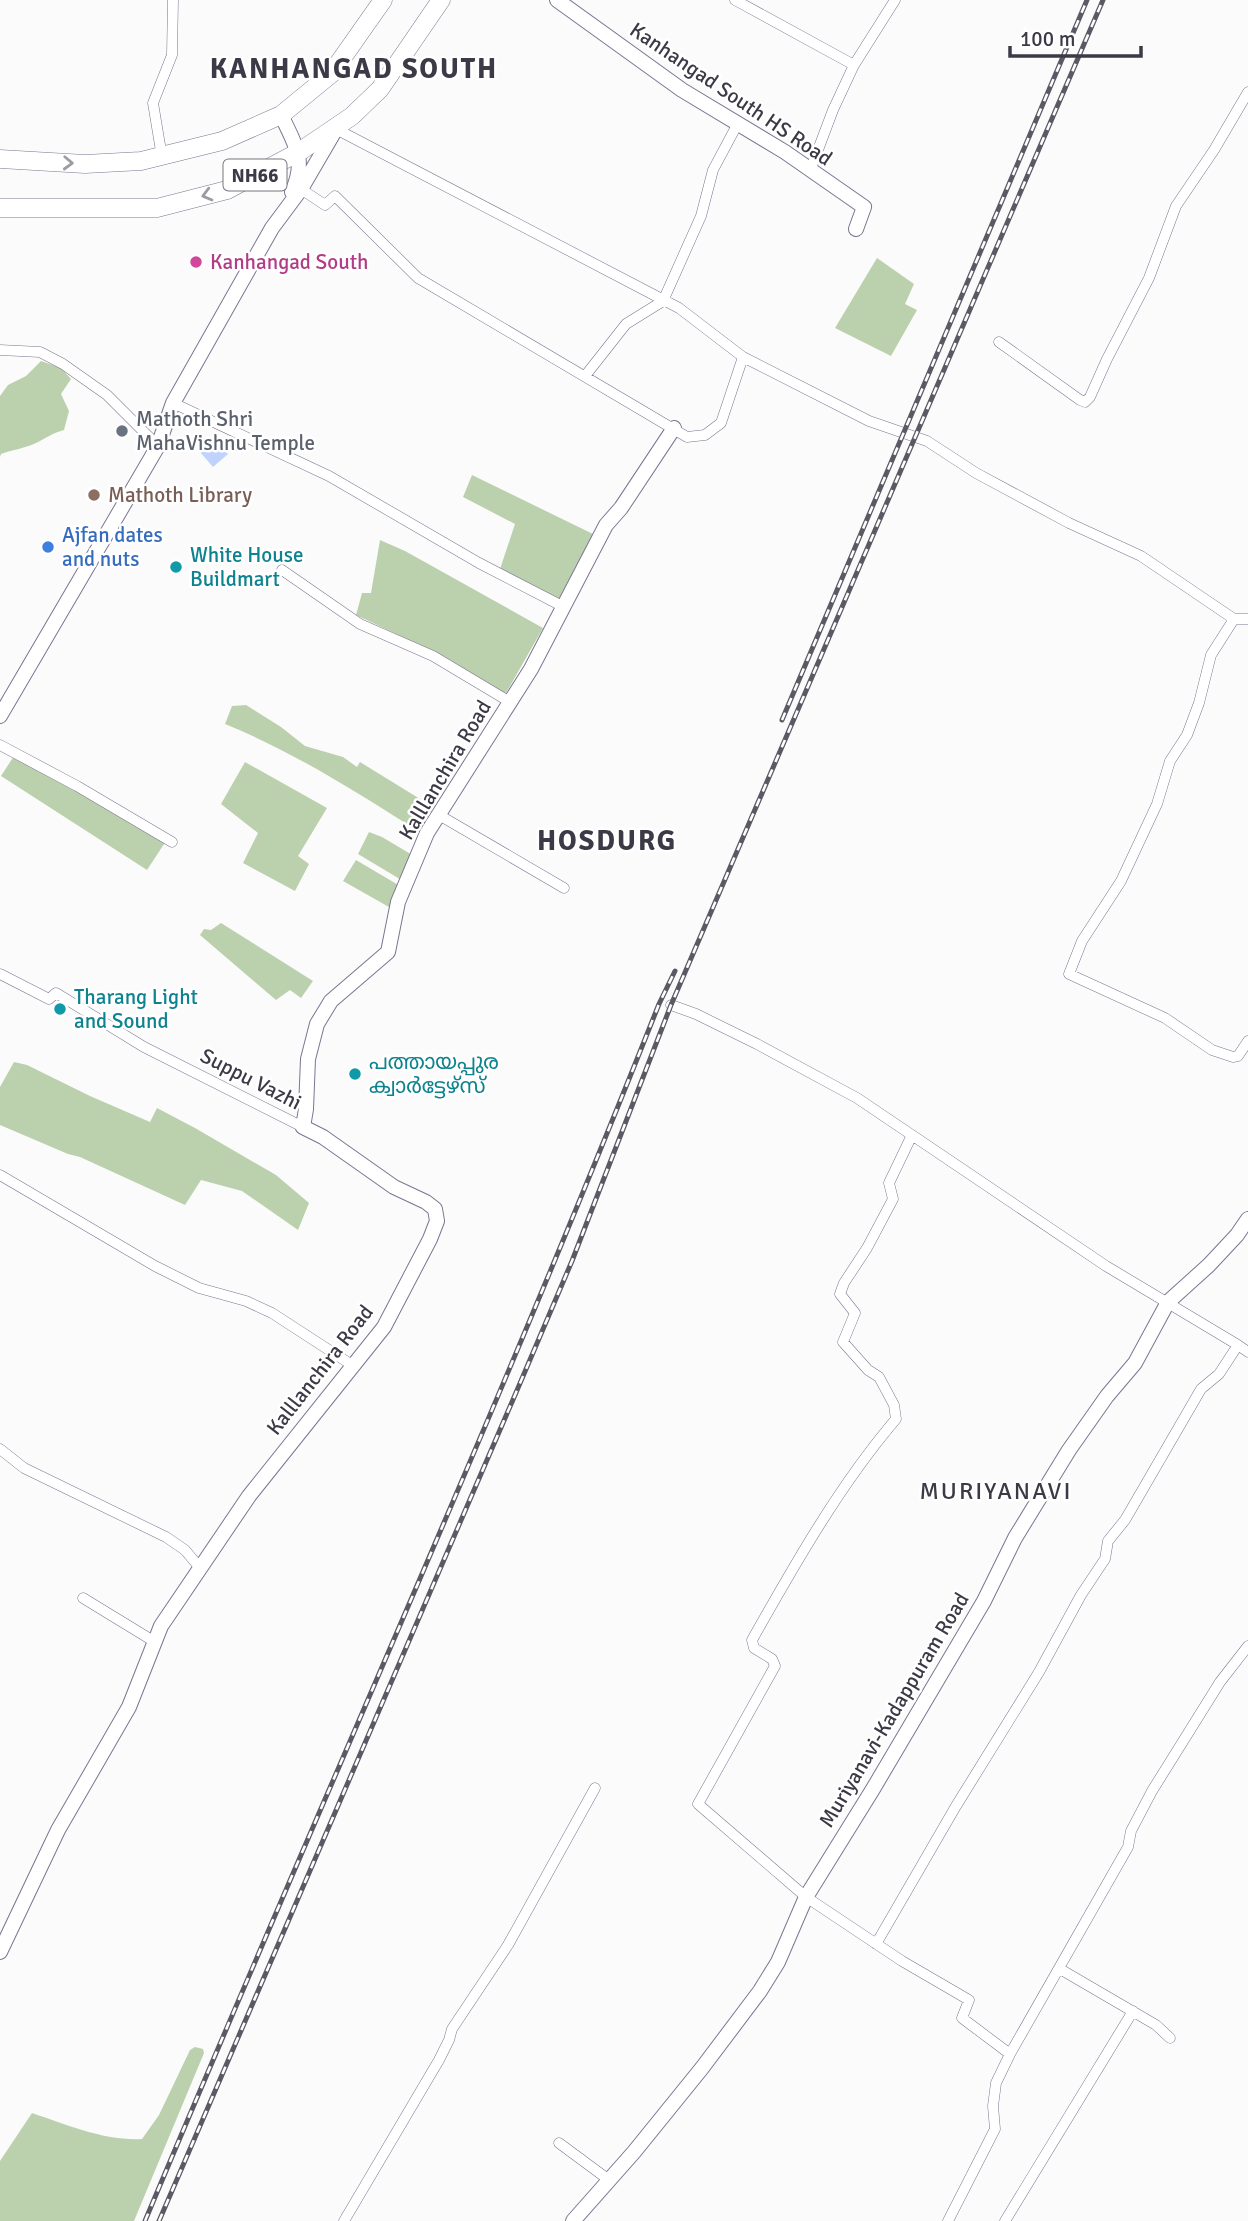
<svg xmlns="http://www.w3.org/2000/svg" width="1248" height="2221" font-family="Signika,'Noto Sans Malayalam',sans-serif">
<style>
.green{fill:#bbd1ad}
.water{fill:#bfd3fc}
.lines{fill:none;stroke-linecap:round;stroke-linejoin:round}
.street-casing{stroke:#7c7591;stroke-width:11}
.secondary-casing{stroke:#7c7591;stroke-width:16}
.primary-casing{stroke:#7c7591;stroke-width:16}
.highway-casing{stroke:#7c7591;stroke-width:19}
.street{stroke:#fff;stroke-width:10}
.secondary{stroke:#fff;stroke-width:14}
.primary{stroke:#fff;stroke-width:14}
.highway{stroke:#fff;stroke-width:18}
.rail-casing{stroke:#5b5964;stroke-width:5}
.rail{stroke:#fff;stroke-width:2.5;stroke-dasharray:8;stroke-linecap:butt}
.oneway{stroke:#9e9ca3}
.hotel-dot{fill:#d1479c;stroke:#fff;stroke-width:2.5}
.worship-dot{fill:#6b7280;stroke:#fff;stroke-width:2.5}
.education-dot{fill:#8d6e63;stroke:#fff;stroke-width:2.5}
.shop-dot{fill:#3f7fe0;stroke:#fff;stroke-width:2.5}
.culture-dot{fill:#0f9aa8;stroke:#fff;stroke-width:2.5}
.labels{text-anchor:middle;stroke-width:5;stroke-linejoin:round;paint-order:stroke}
.shield{fill:#fff;stroke:#77757e;stroke-width:2}
.shield-label{font-size:19px;font-weight:bold;fill:#3d3a47}
.street-label{font-size:21px;fill:#3d3a47;stroke:#fff}
.hotel-label{font-size:21px;fill:#b23c85;stroke:#fff;text-anchor:start}
.worship-label{font-size:21px;fill:#5b616d;stroke:#fff;text-anchor:start}
.education-label{font-size:21px;fill:#785e54;stroke:#fff;text-anchor:start}
.shop-label{font-size:21px;fill:#366cbe;stroke:#fff;text-anchor:start}
.culture-label{font-size:21px;fill:#0d838f;stroke:#fff;text-anchor:start}
.quarter-label{font-size:24px;letter-spacing:2px;fill:#3d3a47;stroke:#fff}
.district-label{font-size:28px;font-weight:bold;letter-spacing:2px;fill:#3d3a47;stroke:#fff}
</style>
<rect width="100%" height="100%" fill="#fbfbfb"/>
<path class="green" d="M877,258L914,284L905,304L917,310L891,356L835,328Z
M41,361L61,368L71,379L61,394L69,411L64,430C53,433 46,438 36,443C26,448 12,450 1,454L0,457V396L8,385L26,376Z
M472,475L593,534L558,600L500,569L515,524L463,497Z
M380,540L405,551L543,628L506,693L490,687L445,657L356,615L362,593H371Z
M246,705L281,727L305,746L343,757L357,767L360,762L433,807L421,833C358,793 294,752 225,724L232,706Z
M14,756L166,841L147,870L1,776Z
M245,762L327,808L298,856L309,864L295,891L243,863L258,833L221,804Z
M369,832L382,837L414,856L403,881L358,854Z
M356,860L400,886L389,907L343,881Z
M221,923L313,981L301,998L290,990L276,1000L200,935L204,929L211,930Z
M14,1062L27,1065L90,1096L150,1122L157,1108L195,1128L276,1175L309,1203L298,1230L242,1191L201,1180L185,1205L80,1157L68,1154L0,1125V1087Z
M195,2047L203,2049L204,2053L134,2221H0V2161L32,2113C67,2125 105,2141 142,2139L159,2115L190,2050Z"/>
<path class="water" d="M215,438L228,454L213,467L200,452Z"/>
<g class="lines">
<g class="street-casing">
<path id="street" d="M735,0L854,65
M336,129L679,308L743,357
M162,157L153,103L172,55L173,0
M810,171L833,110L854,65L895,0
M301,189L325,205L335,196L418,278L687,437L705,435L721,423L743,357L869,421L927,441L976,473L1069,523L1141,556L1234,619L1211,655L1199,703L1187,735L1170,761L1157,804L1121,881L1082,941L1069,974L1165,1018L1212,1050L1233,1057L1238,1056L1248,1041
M999,342L1080,400L1085,402L1090,397L1107,359L1149,278L1176,206L1214,150L1248,92
M0,350L40,352L63,364L107,395L158,446
M585,376L626,324L663,301L701,216L713,170L737,125
M173,403L329,476L479,563L564,607
M282,570L360,624L433,656L510,702
M1234,619H1248
M0,745L77,786L172,842
M439,815L564,888
M0,974L49,999L56,993L144,1047L303,1127
M671,1005L696,1014L757,1044L857,1098L1106,1266L1238,1345L1219,1374L1201,1389L1125,1520L1108,1541L1105,1559L1081,1595L1039,1672L956,1806L876,1944
M912,1135L889,1183L893,1199L867,1248L844,1283L840,1294L855,1313L843,1342L868,1370L879,1377L894,1405L896,1419C839,1486 795,1564 752,1640L754,1648L772,1659L775,1666L698,1804L806,1897L902,1961L969,2000L962,2018L1010,2054
M0,1175L155,1266L199,1288L246,1301L272,1313L352,1365
M1238,1345L1248,1352
M0,1449L24,1468L166,1537L185,1550L200,1568
M83,1598L155,1642
M1060,1969L1156,2025L1170,2038
M559,2143L609,2180
M344,2221L439,2060L449,2040L452,2029L508,1945L595,1788
M948,2221L995,2129L993,2106L996,2083L1010,2054L1128,1847L1131,1831L1152,1791L1220,1682L1248,1646
M1005,2221L1133,2011"/>
</g>
<g class="secondary-casing">
<path id="secondary" d="M557,0L682,90L785,152L864,207L856,229
M0,1952L58,1830L129,1707L161,1626L249,1496L384,1327L430,1239L437,1221L435,1209L426,1202L394,1187L323,1137L303,1127L306,1109L308,1059L317,1024L331,1001L388,952L398,902L427,833L531,669L606,525L621,508L674,428
M573,2221L634,2152L702,2068L760,1991L778,1962L806,1897L873,1789L984,1601L1015,1538L1069,1450L1107,1396L1135,1363L1168,1302L1209,1265L1237,1235L1248,1219"/>
</g>
<g class="primary-casing">
<path id="primary" d="M281,115C295,144 307,160 292,192
M0,716L158,446L173,403L272,228L301,189L336,129"/>
</g>
<g class="highway-casing">
<path id="highway" d="M0,159L85,164L141,161L222,141L281,115L331,74L383,0
M0,208H157L227,190L299,152L352,116L380,89L441,0"/>
</g>
<use href="#street" class="street"/>
<use href="#secondary" class="secondary"/>
<use href="#primary" class="primary"/>
<use href="#highway" class="highway"/>
<g class="rail-casing">
<path id="rail" d="M782,720L1087,0
M145,2221C315,1815 497,1413 659,1004L675,971
M159,2221L515,1395L572,1261L671,1005L1103,0"/>
</g>
<use href="#rail" class="rail"/>
</g>
<defs><path id="oneway-chevron" d="M-2-3.5L2.5 0L-2 3.5" fill="none" stroke-width="1.6" stroke-linecap="round" stroke-linejoin="round" transform="scale(1.75)"/></defs>
<g class="oneway">
<use href="#oneway-chevron" transform="translate(68 163) rotate(2)"/>
<use href="#oneway-chevron" transform="translate(207 195) rotate(165)"/>
</g>
<circle class="hotel-dot" cx="196" cy="262" r="7"/>
<circle class="worship-dot" cx="122" cy="431" r="7"/>
<circle class="education-dot" cx="94" cy="495" r="7"/>
<circle class="shop-dot" cx="48" cy="547" r="7"/>
<g class="culture-dot">
<circle cx="176" cy="567" r="7"/>
<circle cx="60" cy="1009" r="7"/>
<circle cx="355" cy="1074" r="7"/>
</g>
<g class="labels">
<rect class="shield" x="223.5" y="159.5" width="63" height="31" rx="5"/>
<g class="shield-label">
<text x="255" y="182">NH66</text>
</g>
<g class="street-label">
<text transform="translate(731 94) rotate(34)" y="7">Kanhangad South HS Road</text>
<text transform="translate(445 770) rotate(-59)" y="7">Kalllanchira Road</text>
<text transform="translate(251 1079) rotate(27)" y="7">Suppu Vazhi</text>
<text transform="translate(320 1370) rotate(-52)" y="7">Kalllanchira Road</text>
<text transform="translate(894 1710) rotate(-59)" y="7">Muriyanavi-Kadappuram Road</text>
</g>
<g class="hotel-label">
<text x="210" y="269">Kanhangad South</text>
</g>
<g class="worship-label">
<text x="136" y="426">Mathoth Shri<tspan x="136" dy="24">MahaVishnu Temple</tspan></text>
</g>
<g class="education-label">
<text x="108" y="502">Mathoth Library</text>
</g>
<g class="shop-label">
<text x="62" y="542">Ajfan dates<tspan x="62" dy="24">and nuts</tspan></text>
</g>
<g class="culture-label">
<text x="190" y="562">White House<tspan x="190" dy="24">Buildmart</tspan></text>
<text x="74" y="1004">Tharang Light<tspan x="74" dy="24">and Sound</tspan></text>
<text x="369" y="1069">പത്തായപ്പുര<tspan x="369" dy="24">ക്വാർട്ടേഴ്സ്</tspan></text>
</g>
<g class="quarter-label">
<text x="996" y="1499">MURIYANAVI</text>
</g>
<g class="district-label">
<text x="354" y="78">KANHANGAD SOUTH</text>
<text x="607" y="850">HOSDURG</text>
</g>
</g>
<path d="M1010 46v10h131v-10" fill="none" stroke="#3d3a47" stroke-width="3.5"/>
<text x="1020" y="46" font-size="21" fill="#3d3a47" stroke="#ffffff" stroke-width="5" paint-order="stroke">100 m</text>
</svg>
